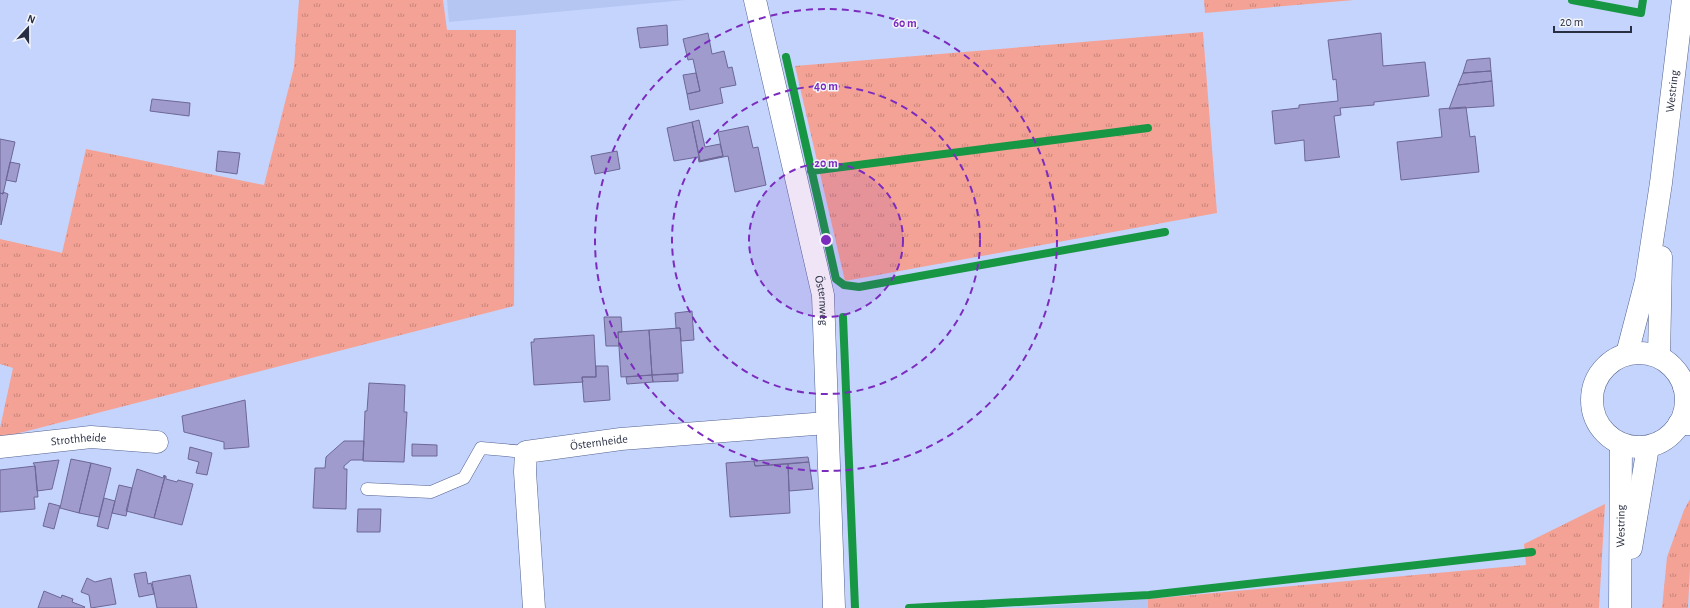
<svg xmlns="http://www.w3.org/2000/svg" width="1690" height="608" font-family="'Alegreya Sans',sans-serif">
<style>
.built{fill:#b5c6f2}
.grass{fill:url(#grass-tufts)}
.lines{fill:none;stroke-linecap:round;stroke-linejoin:round}
.stream{stroke:#179744;stroke-width:8}
.building{fill:#a09bcd;stroke:#6c6796}
.service-casing{stroke:#54638f;stroke-width:13}
.minor-casing{stroke:#54638f;stroke-width:23}
.tertiary-casing{stroke:#54638f;stroke-width:23}
.service{stroke:#fff;stroke-width:12}
.minor{stroke:#fff;stroke-width:22}
.tertiary{stroke:#fff;stroke-width:22}
.ring{fill:none;stroke:#7b2cbf;stroke-width:2;stroke-dasharray:7 5}
.labels{text-anchor:middle;stroke-width:3;stroke-linejoin:round;paint-order:stroke}
.street-label{font-size:12px;fill:#292f43;stroke:#f3f5fa}
.centre{fill:#7b2cbf;stroke:#f3f5fa;stroke-width:2}
.ring-label{font-size:12px;text-anchor:middle;font-weight:bold;fill:#7b2cbf;stroke:#f3f5fa;stroke-width:3;stroke-linejoin:round;paint-order:stroke}
</style>
<defs>
<pattern id="grass-tufts" width="24" height="20" patternUnits="userSpaceOnUse"><rect width="24" height="20" fill="#f4a295"/><path d="M3 7l-1-3M5 7V3M7 7l1-3M15 17l-1-3M17 17v-4M19 17l1-3" fill="none" stroke="#c6847b"/></pattern>
</defs>
<rect width="100%" height="100%" fill="#c5d4fc"/>
<path class="built" d="M447,0H685L449,22Z
M1148,599V608H1016Z"/>
<path class="grass" d="M299,0H443L447,30H516L514,306L0,438V428L13,368L0,364V239L62,253L86,149L264,185L294,67Z
M1204,0H1354L1205,13Z
M1203,32L1217,213L845,281L795,66Z
M1690,499V568L1688,608H1662L1667,557L1684,510Z
M1605,504L1599,608H1148V599L1526,565L1524,544Z"/>
<g class="lines">
<path class="stream" d="M1572,0L1641,13L1643,0
M786,57L836,279L844,285L859,287L1165,232
M811,171L1148,128
M843,317L855,608
M909,608L1149,595L1532,552"/>
</g>
<path class="building" d="M667,25L668,45L640,48L637,28Z
M708,33L712,54L724,51L728,68L732,67L736,85L720,88L723,103L690,110L687,94L700,91L693,59L688,60L683,39Z
M1381,33L1383,66L1425,62L1429,96L1374,102V105L1340,108L1341,115L1334,116L1339,156L1340,157L1305,161L1304,140L1275,144L1272,111L1299,108V105L1338,101L1336,79L1333,80L1328,40Z
M1490,58L1491,71L1463,73L1467,60Z
M1491,71L1492,81L1458,85L1463,73Z
M696,73L700,91L687,94L683,75Z
M1492,81L1494,106L1449,109L1458,85Z
M152,99L190,103L189,116L150,111Z
M1466,107L1470,137L1475,136L1479,172L1401,180L1397,142L1442,137L1439,109Z
M699,120L705,147L720,144L723,156L700,161L692,122Z
M692,122L700,161L723,156L718,132L748,126L753,148L758,147L766,185L735,192L728,156L699,162L698,157L674,161L667,128Z
M0,139L15,142L3,194L0,193Z
M218,151L240,153L237,174L216,171Z
M617,151L620,169L595,174L591,156Z
M10,162L20,164L16,182L6,180Z
M3,192L8,194L1,225L0,193L3,194Z
M692,311L694,340L681,341L680,328H676L675,313Z
M604,317H621L622,332H618L619,346H606Z
M680,328L683,373L652,375L649,330Z
M649,330L652,375L621,377L618,332Z
M594,335L596,377H582L583,382L534,385L531,342H534V339Z
M596,366H608L610,400L584,402L582,377H596Z
M678,374V381L653,382L652,375Z
M652,375L653,382L627,384L626,377Z
M369,383L405,385L404,412H407L404,462L363,461L365,411H367Z
M245,400L249,447L224,449V442L184,432L182,416Z
M344,441H364L363,460H351L344,466V469H347L346,509L313,508L315,468H325L326,457Z
M412,444L437,445V456H412Z
M190,447L212,453L207,475L196,473L199,462L188,459Z
M808,457L809,462L755,466L754,461Z
M71,459L91,463L79,513L60,508Z
M59,460L52,489L37,491L35,466L33,463Z
M754,461L755,466L788,464L790,513L730,517L726,463Z
M809,462L813,489L789,491L788,464Z
M91,463L111,468L99,517L79,513Z
M35,466L38,497H34L35,509L0,512V470Z
M137,469L163,478L164,475L165,476L154,518L126,511Z
M165,476H166V479L177,482L178,480L193,484L182,525L154,518Z
M119,485L132,488L126,516L112,513Z
M104,498L115,501L108,529L97,526Z
M49,503L60,506L54,529L43,526Z
M358,509H381L380,532H357Z
M146,572L148,584L151,583L154,594L139,597L134,574Z
M190,575L197,608H157L152,582Z
M87,578L95,582L111,578L116,604L91,608L89,595L81,592Z
M44,591L61,598L62,595L73,599L72,602L85,607L84,608H38Z"/>
<g class="lines">
<g class="service-casing">
<path id="service" d="M367,489L431,492L464,478L481,448L526,452"/>
</g>
<g class="minor-casing">
<g id="minor">
<path id="s1" d="M755,0L823,295L834,608"/>
<path d="M1684,386L1690,388"/>
<path d="M1679,424H1690"/>
<path id="s2" d="M0,447L91,437L157,442"/>
<path id="s3" d="M534,608L525,472L526,452L621,439L827,423"/>
</g>
</g>
<g class="tertiary-casing">
<g id="tertiary">
<circle cx="1639" cy="400" r="47"/>
<path id="s4" d="M1627,354L1646,281L1661,183L1683,0"/>
<path d="M1659,357L1661,257"/>
<path d="M1631,548L1648,447"/>
<path id="s5" d="M1620,608L1621,444"/>
</g>
</g>
<use href="#service" class="service"/>
<use href="#minor" class="minor"/>
<use href="#tertiary" class="tertiary"/>
</g>
<circle cx="826" cy="240" r="77" fill="#7b2cbf" fill-opacity=".12"/>
<g class="ring">
<circle cx="826" cy="240" r="77"/>
<circle cx="826" cy="240" r="154"/>
<circle cx="826" cy="240" r="231"/>
</g>
<g class="labels">
<g class="street-label">
<text dy="4" stroke="none"><textPath href="#s4" startOffset="267">Westring</textPath></text>
<text dy="4" stroke="none"><textPath href="#s1" startOffset="308">Östernweg</textPath></text>
<text dy="4" stroke="none"><textPath href="#s2" startOffset="79">Strothheide</textPath></text>
<text dy="4" stroke="none"><textPath href="#s3" startOffset="230">Östernheide</textPath></text>
<text dy="4" stroke="none"><textPath href="#s5" startOffset="82">Westring</textPath></text>
</g>
</g>
<circle cx="826" cy="240" r="6" class="centre"/>
<g class="ring-label">
<text x="905" y="27">60 m</text>
<text x="826" y="90">40 m</text>
<text x="826" y="167">20 m</text>
</g>
<g transform="translate(28 28) rotate(21)" stroke="#f3f5fa" stroke-width="3" paint-order="stroke">
<path d="M0-3L7 15L0 10L-7 15Z" fill="#292f43"/>
<text y="-6" font-size="11" font-weight="bold" text-anchor="middle" fill="#292f43">N</text>
</g>
<path d="M1554 26v6h77v-6" fill="none" stroke="#292f43" stroke-width="2"/>
<text x="1560" y="26" font-size="12" fill="#292f43" stroke="#f3f5fa" stroke-width="3" paint-order="stroke">20 m</text>
</svg>
